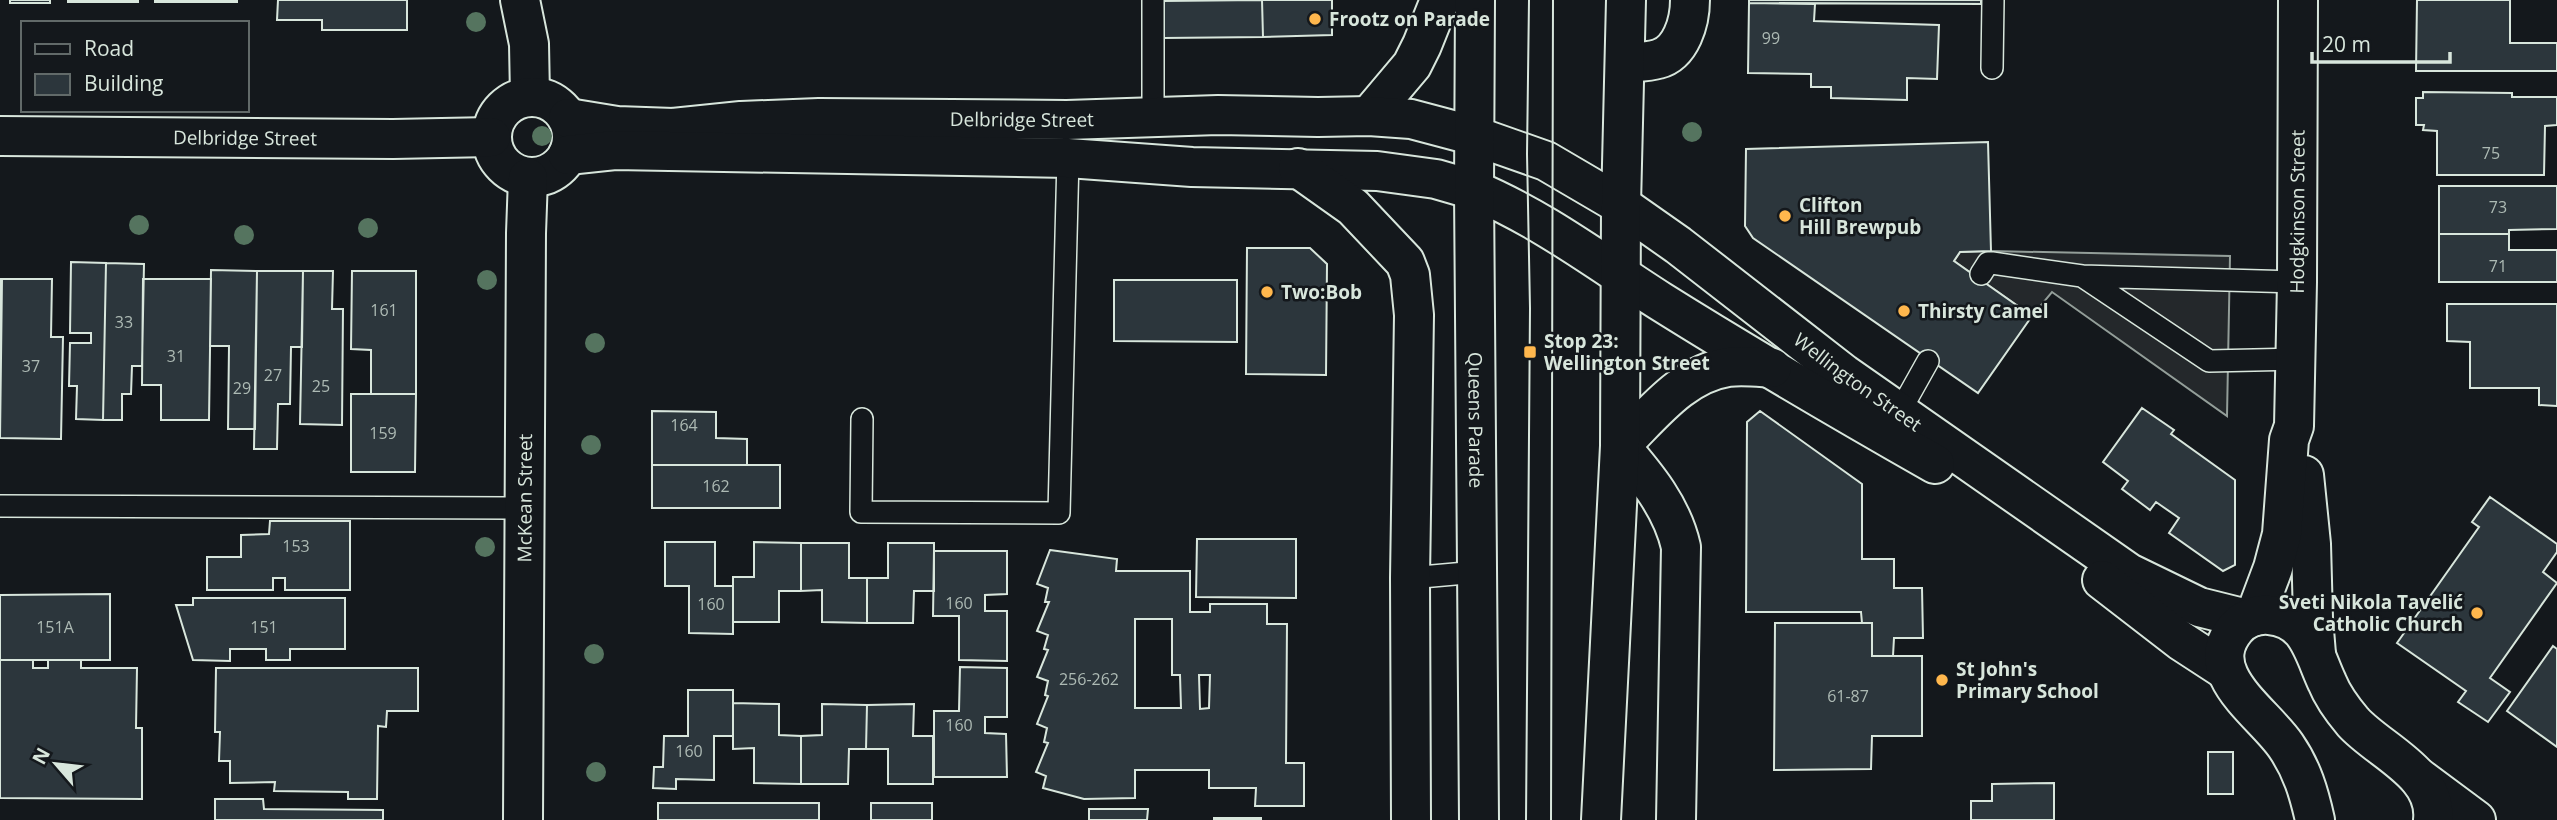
<svg xmlns="http://www.w3.org/2000/svg" width="2557" height="820" font-family="'Open Sans',sans-serif">
<style>
.parking{fill:#24282b;stroke:#939e99;stroke-width:2}
.building{fill:#2c363c;stroke:#d8e6dc;stroke-width:2;fill-rule:evenodd}
.lines{fill:none;stroke-linecap:round;stroke-linejoin:round}
.lane-casing{stroke:#d8e6dc;stroke-width:24}
.street-casing{stroke:#d8e6dc;stroke-width:42}
.secondary-casing{stroke:#d8e6dc;stroke-width:42}
.primary-casing{stroke:#d8e6dc;stroke-width:42}
.lane{stroke:#14181c;stroke-width:21}
.street{stroke:#14181c;stroke-width:38}
.secondary{stroke:#14181c;stroke-width:38}
.primary{stroke:#14181c;stroke-width:38}
.tram{stroke:#d8e6dc;stroke-width:2}
.tree{fill:#55745f}
.poi-dot{fill:#ffb74d;stroke:#14181c;stroke-width:2.5}
.labels{text-anchor:middle;stroke-width:5;stroke-linejoin:round;paint-order:stroke}
.number-label{font-size:16px;fill:#adbab4}
.poi-label{font-size:19px;font-weight:bold;fill:#d8e6dc;stroke:#14181c;text-anchor:start}
.street-label{font-size:19px;fill:#d8e6dc;stroke:#14181c}
</style>
<rect width="100%" height="100%" fill="#14181c"/>
<path class="parking" d="M1991,251L2230,256L2227,416L2052,292L2032,316L1954,261L1960,252Z"/>
<path class="building" d="M10,0H50V3H10Z
M68,0H138V2H68Z
M155,0H237V2H155Z
M278,0H407V30H322V20H277Z
M1262,0L1263,37L1164,38L1163,1Z
M1262,0H1332V35L1263,37Z
M1749,0H1981V4L1749,3Z
M2417,0H2510V43H2557V71H2416Z
M1749,3L1815,4L1814,21L1939,25L1937,79L1907,78V100L1831,98V87H1811V74L1748,73Z
M2423,92L2512,93V97H2557V125L2545,126L2544,175H2437V131L2423,130L2424,125H2416V98H2423Z
M1988,142L1991,251L1960,252L1954,261L2032,316L1978,393L1753,238L1745,226L1746,149Z
M2439,186H2557V229L2509,230V234H2439Z
M2439,234H2509V250H2557V282H2439Z
M1247,248H1310L1327,264L1326,375L1246,374Z
M71,262L106,263L103,420L76,419L77,386H69L70,343H91V333H70Z
M106,263L144,264L142,366H132L131,394H122V420H103Z
M211,270L257,271L255,429H228L229,346H210Z
M257,271H303L302,347H291L290,404H278L277,449H254Z
M303,271H333L332,309H343L342,425L300,424Z
M352,271H416V394H371V350L351,349Z
M0,279H2L0,394Z
M2,279H52L51,337H63L61,439L0,438Z
M143,279H211L209,420H161V385H142Z
M1114,280H1237V342L1114,341Z
M2447,304H2557V406L2539,405V388H2470V342L2447,341Z
M351,394H416L415,472H351Z
M2142,408L2174,430L2171,434L2235,480V565L2223,571L2169,533L2179,518L2156,502L2150,510L2122,489L2128,481L2103,462Z
M652,411L716,412V438L747,439V465H652Z
M1760,411L1862,484V559H1894V588H1922L1923,638H1894L1893,656H1872V623H1862L1861,612H1746L1747,422Z
M652,465H780V508H652Z
M2490,497L2557,544V552L2543,572L2557,583L2490,678L2510,692L2488,722L2458,702L2466,691L2397,643L2479,527L2472,522Z
M270,521H350V590H285V578H273V590H207V557H241V535L269,534Z
M1197,539H1296V598L1196,597Z
M665,542H715V586H733V634L689,633V586H665Z
M754,542L801,543V591H779V622H733V577H754Z
M801,543H849V578H867V623L822,622V590L801,591Z
M888,543H934V591H914L913,623H867V578H888Z
M1050,550L1117,559L1116,571H1190V612H1210V604H1267V624H1287L1286,763H1304V806H1255L1256,788H1209V770H1135V798L1084,799L1043,788L1046,776L1036,772L1048,743L1044,742L1047,728L1037,724L1048,696L1045,695L1048,681L1037,677L1048,650L1044,649L1048,635L1037,631L1049,602H1045L1048,588L1037,584ZM1135,619H1172V675H1180L1181,708H1135ZM1199,675H1210L1209,708L1200,709Z
M934,551H1007V594L985,595V611H1007V661L959,660V616H933Z
M110,594V660H0V595Z
M193,598H345V649H290V660H266V649H230V661L193,660L176,605H193Z
M1775,623H1872V656H1922V736H1872L1871,769L1774,770Z
M2553,646L2557,649V747L2507,711Z
M0,660H33V668H48V660H81V668H137L136,728H142V799L0,798Z
M960,667L1007,668V717H985V733L1006,734L1007,777H934V711H959Z
M216,668H418V711H387L386,727L378,726L377,799H348V792L274,791L275,782L230,783V761H219L220,732H215Z
M688,690H733V736H714V780L676,779V789L653,788L654,767H663L664,736H688Z
M733,703L779,704V735L801,736V784L754,783V748L733,749Z
M822,704L867,705L866,749H849L848,784H801V736L822,735Z
M914,704L913,736H933V784H888V749H866L867,705Z
M2208,752H2233V794H2208Z
M2054,783V820H1971V801H1992V784Z
M215,799H263L264,809L383,810V820H215Z
M658,803H819V820H658Z
M871,803H932V820H871Z
M1089,809H1148L1147,820H1089Z
M1214,818H1261V820H1214Z"/>
<g class="lines">
<g class="lane-casing">
<path id="lane" d="M1153,0V117
M1992,68L1993,0
M1981,274L1988,263H1992L2082,276L2209,361L2295,359
M2082,276L2297,282
M862,419L861,512L1059,513L1068,158
M1895,420L1928,361
M0,506L525,508
M1410,578L1477,572"/>
</g>
<g class="street-casing">
<g id="street">
<path d="M520,0L529,44L530,96"/>
<path d="M1625,63C1635,62 1648,62 1658,59C1681,53 1690,22 1690,0"/>
<circle cx="532" cy="137" r="40"/>
<path d="M1369,116L1412,65L1422,45L1440,0"/>
<path id="s1" d="M568,118L617,126L673,128L741,121L819,118L1067,120L1218,115L1318,117L1369,116L1411,119L1475,136"/>
<path id="s2" d="M0,136L393,139L491,137"/>
<path d="M568,155L615,150L1068,158L1192,167L1377,171L1436,179L1474,190"/>
<path d="M1298,168L1353,207L1405,262L1410,275L1414,315L1410,578L1411,820"/>
<path d="M1620,446C1646,476 1672,507 1681,547L1676,820"/>
<path d="M2304,475L2311,544L2313,618L2316,654"/>
<path id="s3" d="M2255,616L2273,568L2282,534L2289,440L2294,426L2297,282L2298,0"/>
<path id="s4" d="M523,820L526,233L528,178"/>
</g>
</g>
<g class="secondary-casing">
<g id="secondary">
<path id="s5" d="M1475,136L1546,161L1621,205L1678,245L1844,374L2129,573L2199,607L2247,619"/>
<path d="M1474,190C1541,218 1599,262 1660,301C1751,358 1842,411 1935,464"/>
<path d="M1620,446C1652,415 1682,374 1728,367C1743,365 1758,367 1772,368"/>
<path d="M2102,580L2181,641L2224,669"/>
<path d="M2418,777L2476,820"/>
<path d="M2315,820C2309,793 2302,769 2286,746C2263,712 2198,673 2236,628C2244,619 2256,614 2269,615C2308,618 2313,652 2327,682C2333,697 2342,709 2353,722C2379,751 2438,773 2433,820"/>
</g>
</g>
<g class="primary-casing">
<g id="primary">
<path id="s6" d="M1475,0L1474,190L1479,820"/>
<path d="M1601,820L1620,446L1621,205L1626,0"/>
</g>
</g>
<use href="#lane" class="lane"/>
<use href="#street" class="street"/>
<use href="#secondary" class="secondary"/>
<use href="#primary" class="primary"/>
<path class="tram" d="M1526,820L1530,308L1527,154L1529,0
M1551,820L1553,0"/>
</g>
<g class="tree">
<circle cx="476" cy="22" r="10"/>
<circle cx="1692" cy="132" r="10"/>
<circle cx="542" cy="136" r="10"/>
<circle cx="139" cy="225" r="10"/>
<circle cx="368" cy="228" r="10"/>
<circle cx="244" cy="235" r="10"/>
<circle cx="487" cy="280" r="10"/>
<circle cx="595" cy="343" r="10"/>
<circle cx="591" cy="445" r="10"/>
<circle cx="485" cy="547" r="10"/>
<circle cx="594" cy="654" r="10"/>
<circle cx="596" cy="772" r="10"/>
</g>
<g class="poi-dot">
<circle cx="1315" cy="19" r="7"/>
<circle cx="1785" cy="216" r="7"/>
<circle cx="1267" cy="292" r="7"/>
<circle cx="1904" cy="311" r="7"/>
<rect x="1523" y="345" width="14" height="14" rx="3.5"/>
<circle cx="2477" cy="613" r="7"/>
<circle cx="1942" cy="680" r="7"/>
</g>
<g class="labels">
<g class="number-label">
<text x="1771" y="44">99</text>
<text x="2491" y="159">75</text>
<text x="2498" y="213">73</text>
<text x="2498" y="272">71</text>
<text x="384" y="316">161</text>
<text x="124" y="328">33</text>
<text x="176" y="362">31</text>
<text x="31" y="372">37</text>
<text x="273" y="381">27</text>
<text x="321" y="392">25</text>
<text x="242" y="394">29</text>
<text x="684" y="431">164</text>
<text x="383" y="439">159</text>
<text x="716" y="492">162</text>
<text x="296" y="552">153</text>
<text x="959" y="609">160</text>
<text x="711" y="610">160</text>
<text x="55" y="633">151A</text>
<text x="264" y="633">151</text>
<text x="1089" y="685">256-262</text>
<text x="1848" y="702">61-87</text>
<text x="959" y="731">160</text>
<text x="689" y="757">160</text>
</g>
<g class="poi-label">
<text x="1329" y="26">Frootz on Parade</text>
<text x="1799" y="212">Clifton<tspan x="1799" dy="22">Hill Brewpub</tspan></text>
<text x="1281" y="299">Two:Bob</text>
<text x="1918" y="318">Thirsty Camel</text>
<text x="1544" y="348">Stop 23:<tspan x="1544" dy="22">Wellington Street</tspan></text>
<text x="2463" y="609" text-anchor="end">Sveti Nikola Tavelić<tspan x="2463" dy="22">Catholic Church</tspan></text>
<text x="1956" y="676">St John's<tspan x="1956" dy="22">Primary School</tspan></text>
</g>
<g class="street-label">
<text dy="7" stroke="none"><textPath href="#s1" startOffset="455">Delbridge Street</textPath></text>
<text dy="7" stroke="none"><textPath href="#s2" startOffset="245">Delbridge Street</textPath></text>
<text dy="7" stroke="none"><textPath href="#s3" startOffset="410">Hodgkinson Street</textPath></text>
<text dy="7" stroke="none"><textPath href="#s5" startOffset="458">Wellington Street</textPath></text>
<text dy="7" stroke="none"><textPath href="#s6" startOffset="420">Queens Parade</textPath></text>
<text dy="7" stroke="none"><textPath href="#s4" startOffset="322">McKean Street</textPath></text>
</g>
</g>
<rect x="21" y="21" width="228" height="91" fill="#14181c" stroke="#626a69" stroke-width="2"/>
<rect x="35" y="44" width="35" height="10" fill="#14181c" stroke="#626a69" stroke-width="2"/>
<text x="84" y="56" font-size="21" fill="#d8e6dc">Road</text>
<rect x="35" y="74" width="35" height="21" fill="#2c363c" stroke="#626a69" stroke-width="2"/>
<text x="84" y="91" font-size="21" fill="#d8e6dc">Building</text>
<g transform="translate(56 764) rotate(298)" stroke="#14181c" stroke-width="5" paint-order="stroke">
<path d="M0-5L12 26L0 18L-12 26Z" fill="#d8e6dc"/>
<text y="-10" font-size="19" font-weight="bold" text-anchor="middle" fill="#d8e6dc">N</text>
</g>
<path d="M2312 52v10h138v-10" fill="none" stroke="#d8e6dc" stroke-width="3.5"/>
<text x="2322" y="52" font-size="21" fill="#d8e6dc" stroke="#14181c" stroke-width="5" paint-order="stroke">20 m</text>
</svg>
